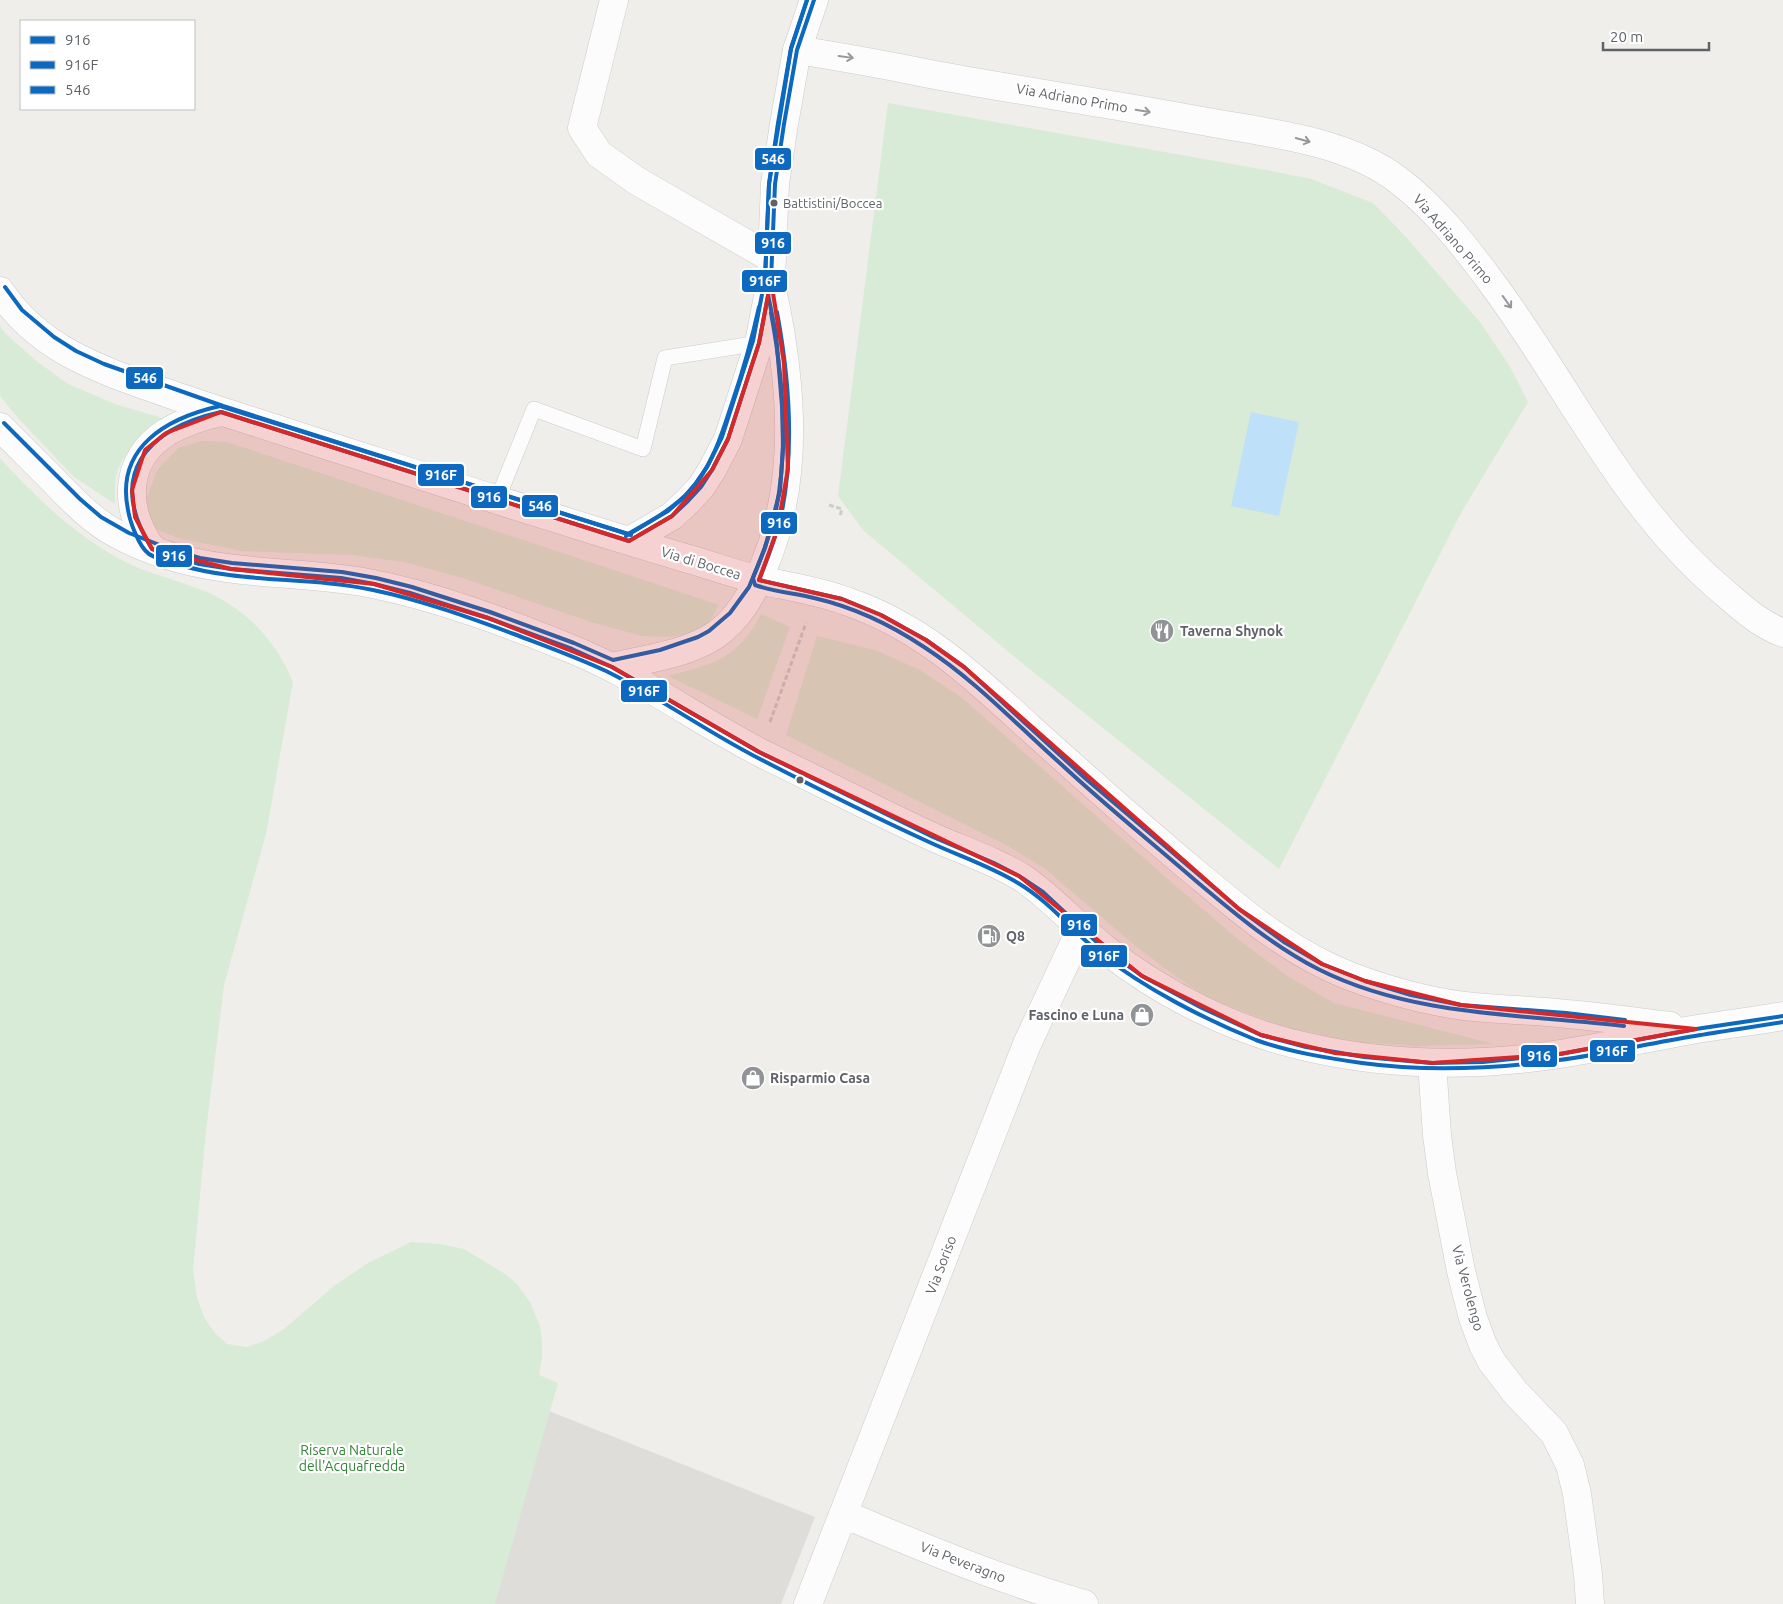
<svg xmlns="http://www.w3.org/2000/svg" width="1783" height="1604" font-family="Ubuntu,sans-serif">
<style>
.industrial{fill:#dfddda}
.green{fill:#d8ebd6}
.water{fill:#bfe0f9}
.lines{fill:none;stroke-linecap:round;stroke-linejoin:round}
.lane-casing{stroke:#cbcccc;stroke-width:16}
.street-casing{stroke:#cbcccc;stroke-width:29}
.secondary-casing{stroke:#cacacb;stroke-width:29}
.path{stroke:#cacfcc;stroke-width:3;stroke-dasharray:5 2.5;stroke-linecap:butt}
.lane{stroke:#fdfcfc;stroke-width:15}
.street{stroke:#fdfcfc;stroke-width:28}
.secondary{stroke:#fdfcfc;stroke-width:28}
.bus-1-casing{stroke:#fff;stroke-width:8}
.bus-2-casing{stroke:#fff;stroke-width:8}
.bus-3-casing{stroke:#fff;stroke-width:8}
.bus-1{stroke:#0c69bf;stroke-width:4}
.bus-2{stroke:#0c69bf;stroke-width:4}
.bus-3{stroke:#0c69bf;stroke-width:4}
.oneway{stroke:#96999c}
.marked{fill:#d62828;fill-opacity:0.2;stroke:#d62828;stroke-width:4;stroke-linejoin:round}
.bus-dot{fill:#5f6368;stroke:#fff;stroke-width:2}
.labels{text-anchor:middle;stroke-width:4.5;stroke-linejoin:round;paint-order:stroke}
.bus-label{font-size:13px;fill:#5f6368;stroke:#fff;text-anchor:start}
.street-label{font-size:14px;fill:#5f6368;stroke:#fff}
.poi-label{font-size:14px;font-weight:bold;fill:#5f6368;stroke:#fff;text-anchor:start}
.park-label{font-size:14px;fill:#348238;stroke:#fff}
.line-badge{stroke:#fff;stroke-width:2}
.badge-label{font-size:14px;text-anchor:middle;font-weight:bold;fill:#fff}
</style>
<rect width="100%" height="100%" fill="#efeeea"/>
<path class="industrial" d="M549,1411L815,1517L781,1604H476Z"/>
<path class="green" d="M888,103L1266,170L1311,179L1373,203L1405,236L1480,322L1509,365L1528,402L1461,513L1279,869L1022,663L863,530L838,496Z
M0,326L6,334L35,360L68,384L115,404L166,419C147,432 127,447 118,469C114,479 115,493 115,504L74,477L18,418L0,396Z
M201,441L227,442L719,605L710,621L694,632L670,637L642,636L591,622L463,578L404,562L352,555L243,551L181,539L156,529L149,519L146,500L158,469L178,448Z
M0,458C34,496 73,533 118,558C144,573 172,578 199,589C243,605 276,640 293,682L266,834L224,985L206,1131L193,1270L197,1298L204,1317L214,1332L227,1344L247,1347L264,1341L284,1329L334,1286L368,1263L411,1242L440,1244L464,1249L505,1274L517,1284L530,1302L540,1326L542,1342V1358L539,1375L558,1383L495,1604H0Z
M761,614L790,627L757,719L668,676C714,664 738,659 761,614Z
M817,636L875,650L920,670L961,697L1170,881L1239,940L1289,977L1334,1003L1494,1044L1417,1046L1355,1042L1284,1027L1209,998L1175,976L1132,943L1044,868L1008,846L786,735Z"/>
<path class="water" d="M1251,412L1299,422L1279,516L1231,506Z"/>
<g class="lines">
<g class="lane-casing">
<path id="lane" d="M497,500L534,409L643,449L665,358L759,343"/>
</g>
<g class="street-casing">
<path id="street" d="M614,0L582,128L599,154L637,181L771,258
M797,50C842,57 886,65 930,74C982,84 1034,92 1087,101C1131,108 1175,116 1219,124C1278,134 1350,143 1398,180C1434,207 1463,244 1489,279C1566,381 1620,503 1718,587C1739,605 1757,623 1783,633
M1432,1063L1437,1135L1442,1173L1461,1271L1473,1318L1483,1345L1492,1362L1515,1392L1554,1433L1570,1465L1577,1494L1588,1574L1590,1604
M844,1514C923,1548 1001,1580 1084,1604
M808,1604L1027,1044L1081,929"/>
</g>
<g class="secondary-casing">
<path id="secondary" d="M0,291C39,350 101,370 164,392C212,409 259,423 307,439C435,480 563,522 692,560C716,567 740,576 764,581C792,587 819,591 846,601C922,627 972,675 1030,728C1083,776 1137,824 1192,870C1233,904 1273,939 1321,963C1359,983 1422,1001 1465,1006C1499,1010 1533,1010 1567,1014C1602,1017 1636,1022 1670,1026
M0,427C16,443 32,459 48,475C69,496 89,519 115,533C149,552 188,563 227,568C275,575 325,574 373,584C438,597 507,623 569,648C639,676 699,722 767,756C823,783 878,812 935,838C964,851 996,861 1024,879C1053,899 1077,927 1105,949C1161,994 1237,1032 1307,1047C1390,1066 1476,1067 1560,1054C1602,1047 1644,1039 1686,1031C1718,1025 1751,1022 1783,1016
M629,541L672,516L688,501L701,487L712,470L728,439L759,343L771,280L775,184L784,124L797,50L814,0
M152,549C124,511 122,460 167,432C184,422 202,416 221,412
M612,667C646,659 684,655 714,636C739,619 753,593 764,566C800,480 792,383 773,294"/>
</g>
<path class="path" d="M829,505L842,509L840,516
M770,722L806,623"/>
<use href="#lane" class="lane"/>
<use href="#street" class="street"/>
<use href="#secondary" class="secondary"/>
<g class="bus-1-casing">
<path id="bus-1" d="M814,0L797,50L784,124L775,184L771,280L759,343L728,439L712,470L701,487L688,501L672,516L629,541L221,412C145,429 106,476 152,549L199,564L231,569L341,578L374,584L410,593L488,618L572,649L612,667L759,752L933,837L994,863L1019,876L1043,892L1103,948L1142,976L1202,1008L1261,1035L1306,1047L1364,1057L1432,1063L1483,1062L1560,1054L1696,1029L1783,1016
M777,312C789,377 795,445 782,511C777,535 768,557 759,580L842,599L881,615L926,640L964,667L1086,779L1239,909L1284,942L1322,964L1365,981L1411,995L1461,1005L1566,1013L1625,1020"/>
</g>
<g class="bus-2-casing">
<path id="bus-2" d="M807,0L791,48L778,123L769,184L765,279L753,341L722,437L707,467L696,483L684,497L668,511L628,534L220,406C167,418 115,447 128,510C130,522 139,547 149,554C156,559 169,561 177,564C240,584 308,576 373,590C421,600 468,617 514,634C545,646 576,657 606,671C659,697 707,732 760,759C816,788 872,816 929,842C959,856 990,866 1018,883C1050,902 1072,931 1101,954C1144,988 1204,1019 1256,1040C1289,1052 1327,1058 1362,1063C1428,1072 1493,1069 1559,1060C1605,1054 1650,1043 1695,1036C1724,1031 1754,1027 1783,1022
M771,313C783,377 789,445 776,510C771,533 762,556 753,578L755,585C774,592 795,593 814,598C853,607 891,625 924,647C975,680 1017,725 1062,765C1105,805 1151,842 1196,881C1234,913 1273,946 1318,969C1413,1017 1522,1014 1624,1026"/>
</g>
<g class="bus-3-casing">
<path id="bus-3" d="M5,287L22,310L54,337L76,351L104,364L223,406L631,535
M4,423L80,499L101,517L129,533L175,551L200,558L232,563L342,572L376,578L412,587L490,612L574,643L613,660L660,650L698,637L709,631L730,613L749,587L765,548L780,491L783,447L782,406L776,334L765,280L769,184L791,49L807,0
M626,536C648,523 671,510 689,492C712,467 722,434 732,403C743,371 752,339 759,307"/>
</g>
<use href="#bus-1" class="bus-1"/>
<use href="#bus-2" class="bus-2"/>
<use href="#bus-3" class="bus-3"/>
</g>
<defs><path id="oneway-shaft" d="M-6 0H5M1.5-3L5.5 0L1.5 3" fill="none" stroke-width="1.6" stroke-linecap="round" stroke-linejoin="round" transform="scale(1.25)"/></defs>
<g class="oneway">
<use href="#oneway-shaft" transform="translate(846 57) rotate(8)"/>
<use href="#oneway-shaft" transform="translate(1143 111) rotate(10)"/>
<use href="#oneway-shaft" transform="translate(1303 140) rotate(16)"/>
<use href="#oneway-shaft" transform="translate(1507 302) rotate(54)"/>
</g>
<path class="marked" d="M771,280L784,363L788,469L777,531L759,580L842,599L881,615L926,640L964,667L1239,909L1322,964L1365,981L1461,1005L1696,1029L1560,1054L1432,1063L1335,1053L1261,1035L1142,976L1019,876L759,752L612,667L488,618L374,584L231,569L152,549L135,517L132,490L145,450L166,433L221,412L629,541L672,516L712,470L728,439L759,343Z"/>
<defs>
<g id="restaurant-disc" transform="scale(1.25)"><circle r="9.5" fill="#919496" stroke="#fff"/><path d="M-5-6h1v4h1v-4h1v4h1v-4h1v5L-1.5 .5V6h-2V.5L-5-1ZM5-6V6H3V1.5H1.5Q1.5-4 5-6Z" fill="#fff"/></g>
<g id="fuel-disc" transform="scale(1.25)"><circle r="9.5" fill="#919496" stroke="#fff"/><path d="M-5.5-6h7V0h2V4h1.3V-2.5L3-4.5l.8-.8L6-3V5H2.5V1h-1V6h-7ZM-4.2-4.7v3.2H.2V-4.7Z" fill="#fff"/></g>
<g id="shop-disc" transform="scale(1.25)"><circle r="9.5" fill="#919496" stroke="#fff"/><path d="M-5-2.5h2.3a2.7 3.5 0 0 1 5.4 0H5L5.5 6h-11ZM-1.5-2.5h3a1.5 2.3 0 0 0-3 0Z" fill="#fff"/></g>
</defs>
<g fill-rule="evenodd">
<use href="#restaurant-disc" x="1162" y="631"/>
<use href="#fuel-disc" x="989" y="936"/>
<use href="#shop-disc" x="1142" y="1015"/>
<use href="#shop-disc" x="753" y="1078"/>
</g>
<g class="bus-dot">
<circle cx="774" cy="203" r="4.5"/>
<circle cx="800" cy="780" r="4.5"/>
</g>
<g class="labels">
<g class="bus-label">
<text x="783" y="208">Battistini/Boccea</text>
</g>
<g class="street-label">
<text transform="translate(1072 98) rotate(10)" y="5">Via Adriano Primo</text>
<text transform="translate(1453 239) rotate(49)" y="5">Via Adriano Primo</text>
<text transform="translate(701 563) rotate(17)" y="5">Via di Boccea</text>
<text transform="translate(941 1265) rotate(-69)" y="5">Via Soriso</text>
<text transform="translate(1468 1288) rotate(75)" y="5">Via Verolengo</text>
<text transform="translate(963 1562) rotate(21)" y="5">Via Peveragno</text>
</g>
<g class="poi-label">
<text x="1180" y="636">Taverna Shynok</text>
<text x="1006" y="941">Q8</text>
<text x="1124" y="1020" text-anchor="end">Fascino e Luna</text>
<text x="770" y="1083">Risparmio Casa</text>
</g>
<g class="park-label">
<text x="352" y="1455">Riserva Naturale<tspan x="352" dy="16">dell'Acquafredda</tspan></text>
</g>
</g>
<g class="line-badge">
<rect x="754" y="147" width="38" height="24" rx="5" fill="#0c69bf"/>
<rect x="754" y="231" width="38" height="24" rx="5" fill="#0c69bf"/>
<rect x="741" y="269" width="47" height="24" rx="5" fill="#0c69bf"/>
<rect x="125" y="366" width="39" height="24" rx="5" fill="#0c69bf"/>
<rect x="417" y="463" width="48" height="24" rx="5" fill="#0c69bf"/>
<rect x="470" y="485" width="38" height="24" rx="5" fill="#0c69bf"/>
<rect x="521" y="494" width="38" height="24" rx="5" fill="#0c69bf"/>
<rect x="760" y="511" width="38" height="24" rx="5" fill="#0c69bf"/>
<rect x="155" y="544" width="38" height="24" rx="5" fill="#0c69bf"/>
<rect x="620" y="679" width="48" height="24" rx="5" fill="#0c69bf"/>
<rect x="1060" y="913" width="38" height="24" rx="5" fill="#0c69bf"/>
<rect x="1080" y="944" width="48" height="24" rx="5" fill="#0c69bf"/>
<rect x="1589" y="1039" width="47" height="24" rx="5" fill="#0c69bf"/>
<rect x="1520" y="1044" width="38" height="24" rx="5" fill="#0c69bf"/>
</g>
<g class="badge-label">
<text x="773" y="164">546</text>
<text x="773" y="248">916</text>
<text x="765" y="286">916F</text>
<text x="145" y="383">546</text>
<text x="441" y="480">916F</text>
<text x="489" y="502">916</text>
<text x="540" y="511">546</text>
<text x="779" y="528">916</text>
<text x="174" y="561">916</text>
<text x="644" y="696">916F</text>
<text x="1079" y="930">916</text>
<text x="1104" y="961">916F</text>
<text x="1612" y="1056">916F</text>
<text x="1539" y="1061">916</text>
</g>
<rect x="20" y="20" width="175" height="90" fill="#ffffff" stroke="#bfc1c3"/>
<rect x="30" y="36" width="25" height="8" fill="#0c69bf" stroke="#bfc1c3"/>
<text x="65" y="45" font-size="15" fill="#5f6368">916</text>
<rect x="30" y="61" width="25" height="8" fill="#0c69bf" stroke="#bfc1c3"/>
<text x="65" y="70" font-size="15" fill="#5f6368">916F</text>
<rect x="30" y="86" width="25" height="8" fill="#0c69bf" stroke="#bfc1c3"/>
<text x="65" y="95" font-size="15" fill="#5f6368">546</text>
<path d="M1603 42v8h106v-8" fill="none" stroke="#5f6368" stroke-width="2.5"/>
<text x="1610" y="42" font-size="15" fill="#5f6368" stroke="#ffffff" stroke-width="4" paint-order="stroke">20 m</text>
</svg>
